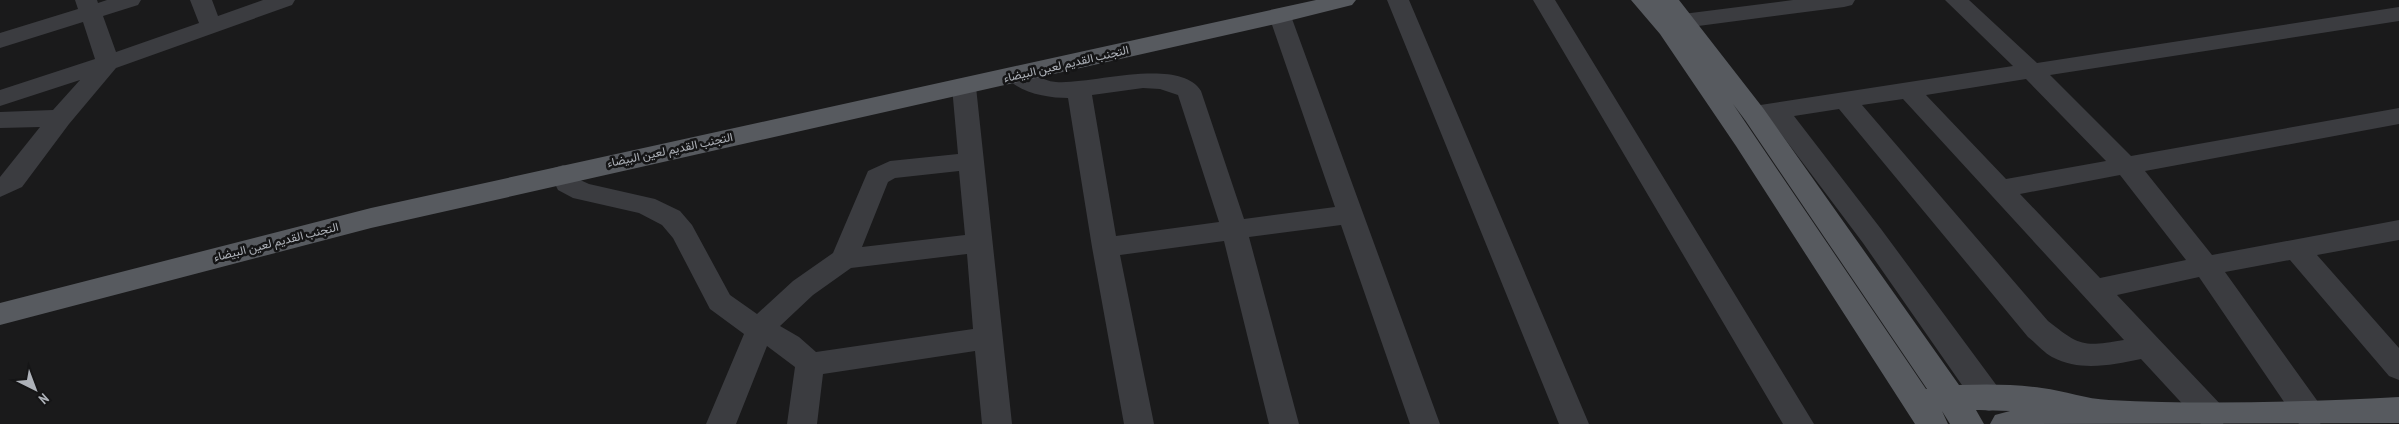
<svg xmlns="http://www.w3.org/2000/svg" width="2399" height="424" font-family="'PT Sans Narrow',Vazirmatn,sans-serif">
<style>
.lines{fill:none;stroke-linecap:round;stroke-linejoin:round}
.minor{fill:#3b3c40;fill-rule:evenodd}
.major{fill:#575a5f;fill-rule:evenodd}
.labels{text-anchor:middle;stroke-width:5;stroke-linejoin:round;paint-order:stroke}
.street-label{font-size:12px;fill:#aeb2b9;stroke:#151516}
</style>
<rect width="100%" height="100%" fill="#1a1a1b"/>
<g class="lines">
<path class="minor" d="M75,0H97L98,3L107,0H141L138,5L103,16L116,52L199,23L190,0H212L218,16L263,0H295L292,5L116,68L69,124L22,187L0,197V177L40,127L0,128V112L53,110L80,80L0,106V90L95,59L83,22L0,48V33L78,9Z
M1387,0H1409L1589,424H1559Z
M1533,0H1555L1814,424H1783Z
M1793,0H1855L1852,5L1844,7L1683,28L1675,26L1672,21L1675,16L1683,14Z
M1945,0H1969L2037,63L2399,7V21L2050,75L2131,156L2399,108V124L2145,171L2212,255L2399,220V240L2317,255L2399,348V380L2389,376L2290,260L2225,272L2321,406L2325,415L2320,424H2299L2199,277L2117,295L2223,407L2227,416L2223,424H2201L2141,359C2111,365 2081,372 2052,357C2043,352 2036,343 2028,337L1839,109L1794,116L1881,229L2000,390L2004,399L2000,408L1989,411L1978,408L1863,243L1770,119L1754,122L1745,120L1742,114L1745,108L1754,106L2013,66ZM2026,79L2106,161L2006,179L1926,95ZM1903,99L2124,340C2082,347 2080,346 2048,321L1862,105ZM2120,175L2186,260L2100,278L2020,194Z
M1280,9L1288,11L1291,16L1440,424H1410L1341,225L1249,237L1299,424H1269L1224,241L1120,255L1154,424H1124L1092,247L1068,98C1048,98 1017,93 1005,75L1009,70C1027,65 1038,81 1056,82C1090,85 1179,56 1201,91L1244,219L1335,207L1269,16L1272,11ZM1143,88L1160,89L1178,95L1219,222L1116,236L1092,95Z
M964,79L972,82L976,87L1012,424H982L975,351L823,374L817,424H787L795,367L767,346L736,424H706L744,334L710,309L673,238L662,225L639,213L573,198L558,190L550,174L554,168L563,165L572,168L578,179L589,184L655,199L680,211L692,225L730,295L757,314L793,281L833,253L868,171L890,161L958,154L952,87L956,82ZM959,171L965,235L862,247L888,182L895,178ZM967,254L973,329L816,352L799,337L780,326L813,295L851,268Z"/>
<path class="major" d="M1316,0H1356L1352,5L1280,23L371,228L0,325V303L371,208Z
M1631,0H1679L1763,108L1959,385C1986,384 2015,384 2042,388C2065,391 2086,399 2109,400C2206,405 2303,402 2399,397V423L1990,424L1995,415L2010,411L1979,410H1976L1984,424H1950L1942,411L1948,424H1915L1736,146L1660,34ZM1733,104L1745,120L1927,389H1926Z"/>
</g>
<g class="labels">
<g class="street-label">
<text transform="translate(1066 64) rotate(-13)" y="4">التجنب القديم لعين البيضاء</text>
<text transform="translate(670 150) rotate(-12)" y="4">التجنب القديم لعين البيضاء</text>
<text transform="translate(276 242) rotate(-14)" y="4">التجنب القديم لعين البيضاء</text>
</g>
</g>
<g transform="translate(35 389) rotate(138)" stroke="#151516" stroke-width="4" paint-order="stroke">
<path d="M0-4L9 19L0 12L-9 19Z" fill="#aeb2b9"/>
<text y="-8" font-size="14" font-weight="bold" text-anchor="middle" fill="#aeb2b9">N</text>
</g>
</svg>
